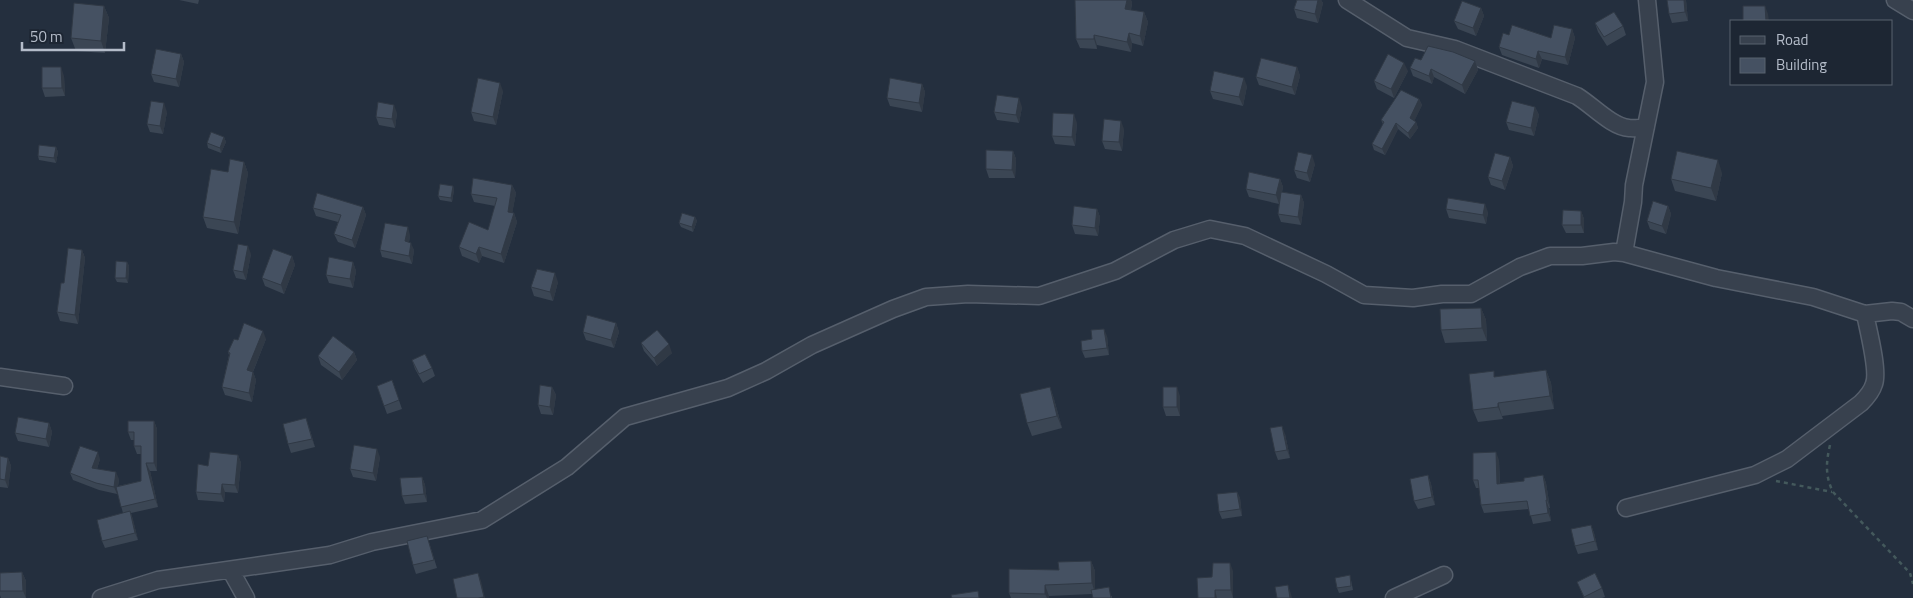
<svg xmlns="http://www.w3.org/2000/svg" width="1913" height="598" font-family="'Titillium Web',sans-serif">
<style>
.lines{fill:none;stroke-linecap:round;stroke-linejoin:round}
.street-casing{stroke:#565f6c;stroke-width:19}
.path{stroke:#44595c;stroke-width:2.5;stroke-dasharray:4 4;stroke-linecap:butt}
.street{stroke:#38414e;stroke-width:16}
.wall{fill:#3b4654}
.shaded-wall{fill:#303945}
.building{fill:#455162;stroke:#303945}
</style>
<rect width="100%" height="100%" fill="#242f3e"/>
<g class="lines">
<g class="street-casing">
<path id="street" d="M1347,0L1407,38L1455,49L1577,96C1592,105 1612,127 1629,128C1634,129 1640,128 1646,127
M1895,0L1913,11
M1624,253L1633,202L1634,185L1655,82L1647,0
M0,377L64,386
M1626,508L1755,475L1787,459L1861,403C1866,398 1872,391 1874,384C1879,371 1868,329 1865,314
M231,571L246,598
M101,598L158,580L330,555L372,542L482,520L567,467L625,417L728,388L766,371L812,345L893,309L926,297L968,294L1039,296L1115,271L1174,240L1210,229L1245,236L1326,274L1364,295L1413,298L1442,294H1471L1520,267L1550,256H1582L1614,252L1624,253L1716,278L1813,297L1865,314L1892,311L1901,312L1913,319
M1394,598L1444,575"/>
</g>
<path class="path" d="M1830,445C1826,462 1825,476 1833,492L1910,573L1913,584
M1776,481L1832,492"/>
<use href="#street" class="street"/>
</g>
<path class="wall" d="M179,0H199L198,4Z
M1075,0H1131L1132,3L1131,10L1144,12L1148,22L1143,46L1132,43L1131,52L1097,45V49L1080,48L1076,39Z
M1297,0H1321L1323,3L1318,23L1297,18L1294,9Z
M1686,0L1688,21L1672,23L1669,14Z
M104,6L109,18L105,53L76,51L71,38Z
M1481,8L1484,16L1476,36L1458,29L1454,21Z
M1595,23L1623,26L1626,35L1607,46L1598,32Z
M1572,29L1575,38L1568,65L1542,59L1539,68L1502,55L1499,47L1509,35L1551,38Z
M181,54L184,62L179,87L154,82L151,74Z
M1421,60L1475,61L1478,70L1465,94L1434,77L1432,84L1413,76L1410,68Z
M1297,67L1300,76L1295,95L1259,85L1256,77Z
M1408,71L1394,98L1377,89L1374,81Z
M64,76L65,96L45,97L42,88Z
M922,84L925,92L922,112L890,106L887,98Z
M1247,86L1243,106L1213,99L1210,91Z
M503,91L496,125L474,121L471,112Z
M1419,99L1422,105L1414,121L1416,122L1418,128L1410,139L1398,129L1385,155L1374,150L1372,144L1383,124L1381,120Z
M1022,107L1019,123L997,120L994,112Z
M1535,107L1539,115L1534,136L1509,130L1506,122Z
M167,112L163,134L150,132L147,124Z
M397,113L395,128L379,125L376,117Z
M1077,123L1075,146L1055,144L1052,136Z
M1124,129L1122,151L1105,149L1102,141Z
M224,137L226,142L221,153L208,148L207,143Z
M56,147L58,152L56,163L39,160L38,156Z
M1013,151L1016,159L1015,178H989L986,169Z
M1510,157L1513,166L1505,190L1491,185L1488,177Z
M244,162L248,173L238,234L207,228L203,217Z
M1315,164L1310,182L1297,178L1294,170Z
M1722,173L1716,201L1675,191L1671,179Z
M1280,179L1283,187L1282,192L1301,195L1304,203L1301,225L1281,222L1278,214L1279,204L1249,197L1246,189Z
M512,185L516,193L512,213H514L517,222L504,263L482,256L479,263L462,256L459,247L488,230L495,206L474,202L471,194Z
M453,186L454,190L452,202L440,200L438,196Z
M1668,206L1671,214L1666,234L1650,229L1647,221Z
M363,207L366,215L355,248L338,242L334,234L338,222L316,216L313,208Z
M1097,209L1100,217L1098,236L1075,234L1072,225Z
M1446,209L1488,212L1486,224L1449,218Z
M1581,211L1584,219V233H1566L1562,225Z
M695,217L697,221L693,232L681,227L679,223Z
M410,235L409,242L414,250L412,264L382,257L380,250Z
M82,250L85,258L78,324L60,321L57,312L64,283Z
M251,254L246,280L236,278L233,270Z
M292,256L295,265L284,294L265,286L262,278Z
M127,262L129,266L128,283L117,282L115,278Z
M353,262L356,271L353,288L329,283L326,275Z
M558,282L553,301L534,296L531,287Z
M1481,308L1486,320L1487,341L1445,343L1441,330Z
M616,323L619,332L614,348L586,340L583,332Z
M1107,336L1109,355L1085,358L1082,351L1092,339Z
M266,339L253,372L256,380L252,402L225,395L222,387L229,355L228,352L238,340Z
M641,343L672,353L657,366L644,351Z
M354,352L357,360L342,380L321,365L318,356Z
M412,360L432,368L435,376L423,383L415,369Z
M1546,370L1551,383L1554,409L1502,416L1503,419L1478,422L1473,410L1496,377Z
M392,380L402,409L387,414L377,386Z
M552,387L556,395L553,415L541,414L538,405Z
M1050,387L1054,399L1062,428L1032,436L1027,423Z
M1180,396V416H1166L1163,407Z
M154,421L157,429V471H150L158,507L131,513L138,540L105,548L102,541L123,513L117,491V494L99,490L73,480L70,473L100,459L97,469L119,479L118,486L141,481V454H137L134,446V440H131L128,432Z
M49,423L52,432L49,447L18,441L15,433Z
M309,427L315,447L291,453L288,444Z
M1285,434L1290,458L1278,460L1275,452Z
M238,455L241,463L238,493L225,492L224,502L198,500L196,492L208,466Z
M0,456L8,458L11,466L8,488L0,487Z
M380,457L376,481L353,477L350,469Z
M1499,460L1500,483L1524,481L1543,475L1546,483L1550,508H1549L1551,521L1533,524L1529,509L1484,513L1481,505L1479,488H1476L1473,480Z
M1428,475L1431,484L1435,505L1418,509L1414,501Z
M422,477L425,485L427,502L405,504L402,496Z
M1237,492L1240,498L1242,516L1222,519L1219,512Z
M1591,525L1594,533L1598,550L1578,554L1575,546Z
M427,536L437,568L416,574L413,565Z
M1091,561L1095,571V590L1112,596V598H1093L1092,594L1049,596V598H1011L1009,593L1059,570Z
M1233,571V598H1198L1212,577Z
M22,572L26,581V598H1L0,595V573Z
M1351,580L1353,590L1339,593L1337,588Z
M1577,582L1602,588L1605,597L1602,598H1584Z"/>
<path class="shaded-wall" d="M1127,0H1131L1132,3L1129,18L1125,9Z
M1318,0H1321L1323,3L1318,23L1315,14Z
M1684,0H1686L1688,21L1685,12Z
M104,6L109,18L105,53L101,41Z
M1765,6L1768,14L1769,21H1766Z
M1481,8L1484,16L1476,36L1473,28Z
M1144,12L1148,22L1143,46L1140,36Z
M1572,29L1575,38L1568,65L1565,57Z
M1129,33L1132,43L1131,52L1127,42Z
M1094,35L1097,45V49L1094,39Z
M1538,51L1542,59L1539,68L1536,59Z
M181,54L184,62L179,87L176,79Z
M1475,61L1478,70L1465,94L1462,85Z
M1404,63L1408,71L1394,98L1391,89Z
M61,67L64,76L65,96L62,88Z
M1297,67L1300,76L1295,95L1292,87Z
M1431,69L1434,77L1432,84L1429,76Z
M1244,78L1247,86L1243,106L1239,97Z
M500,83L503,91L496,125L493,117Z
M922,84L925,92L922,112L919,103Z
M1019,98L1022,107L1019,123L1016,115Z
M1419,99L1422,105L1413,124L1410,118Z
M164,103L167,112L163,134L160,126Z
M394,105L397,113L395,128L392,119Z
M1535,107L1539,115L1534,136L1531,128Z
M1074,114L1077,123L1075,146L1072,137Z
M1121,121L1124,129L1122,151L1119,142Z
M1416,122L1418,128L1410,139L1408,133Z
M1396,123L1398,129L1385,155L1382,149Z
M224,137L226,142L221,153L220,148Z
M56,147L58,152L56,163L54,158Z
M1013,151L1016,159L1015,178L1012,170Z
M1312,155L1315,164L1310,182L1307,173Z
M1510,157L1513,166L1505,190L1502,181Z
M1718,160L1722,173L1716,201L1711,188Z
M244,162L248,173L238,234L234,222Z
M1280,179L1283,187L1279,204L1276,195Z
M512,185L516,193L511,220L508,212Z
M453,186L454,190L452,202L451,198Z
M1301,195L1304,203L1301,225L1298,217Z
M1485,204L1488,212L1486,224L1483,215Z
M1668,206L1671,214L1666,234L1662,226Z
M363,207L366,215L355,248L352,240Z
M1097,209L1100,217L1098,236L1095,228Z
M1581,211L1584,219V233L1581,225Z
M514,213L517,222L504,263L501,254Z
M695,217L697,221L693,232L692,227Z
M408,227L410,235L408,249L405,241Z
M411,243L414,250L412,264L409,256Z
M248,246L251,254L246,280L243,272Z
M479,247L482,256L479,263L476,254Z
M82,250L85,258L78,324L75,315Z
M292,256L295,265L284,294L281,285Z
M127,262L129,266L128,283L126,278Z
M353,262L356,271L353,288L350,279Z
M555,273L558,282L553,301L550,292Z
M1481,308L1486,320L1487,341L1482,328Z
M616,323L619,332L614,348L611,340Z
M1104,329L1107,336L1109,355L1107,348Z
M263,331L266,339L250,379L247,370Z
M669,344L672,353L657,366L654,358Z
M354,352L357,360L342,380L339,372Z
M1546,370L1551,383L1554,409L1550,396Z
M253,372L256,380L252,402L249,393Z
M552,387L556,395L553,415L550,407Z
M1050,387L1054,399L1062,428L1057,416Z
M1177,387L1180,396V416L1177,407Z
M1498,403L1502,416L1503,419L1498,407Z
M306,418L309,427L315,447L312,439Z
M154,421L157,429V471L154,463Z
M49,423L52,432L49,447L46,439Z
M1282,426L1285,434L1290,458L1287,450Z
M377,449L380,457L376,481L373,473Z
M98,452L100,459L95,475L92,468Z
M1496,452L1499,460L1500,492L1497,484Z
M238,455L241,463L238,493L235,485Z
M8,458L11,466L8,488L5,480Z
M146,463L150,471L158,507L155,499Z
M116,472L119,479L117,494L114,487Z
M1428,475L1431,484L1435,505L1432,497Z
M1543,475L1546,483L1550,508L1547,500Z
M422,477L425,485L427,502L424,494Z
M222,484L225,492L224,502L221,494Z
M1237,492L1240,498L1242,516L1240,509Z
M1546,500L1549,508L1551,521L1548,513Z
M130,511L133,519L138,540L135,533Z
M1591,525L1594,533L1598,550L1595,541Z
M1091,561L1095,571V594L1092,583Z
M1230,563L1233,571V598L1231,590Z
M22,572L26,581V598L23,591Z
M478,573L481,581L485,598H484V597Z
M1045,585L1049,596V598H1047L1045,594Z
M1288,585L1291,594L1292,598H1290Z
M1215,590L1217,598H1215Z"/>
<path class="building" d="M1075,0H1127L1125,9L1144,12L1140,36L1129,33L1127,42L1094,35V39H1076Z
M1297,0H1318L1315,14L1294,9Z
M1667,0H1684L1685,12L1669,14Z
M1462,1L1481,8L1473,28L1454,21Z
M74,3L104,6L101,41L71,38Z
M1743,6H1765L1766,21H1743Z
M1614,12L1623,26L1604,37L1595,23Z
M1512,25L1551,38L1554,25L1572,29L1565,57L1538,51L1536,59L1499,47L1503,33L1509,35Z
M1428,46L1453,52L1475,61L1462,85L1431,69L1429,76L1410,68L1415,58L1421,60Z
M156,49L181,54L176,79L151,74Z
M1388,54L1404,63L1391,89L1374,81Z
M1261,58L1297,67L1292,87L1256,77Z
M42,67H61L62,88H42Z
M1214,71L1244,78L1239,97L1210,91Z
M478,78L500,83L493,117L471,112Z
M890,78L922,84L919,103L887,98Z
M1401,90L1419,99L1410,118L1416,122L1408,133L1396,123L1382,149L1372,144L1384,122L1381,120Z
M997,95L1019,98L1016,115L994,112Z
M151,101L164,103L160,126L147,124Z
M1512,101L1535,107L1531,128L1506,122Z
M378,102L394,105L392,119L376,117Z
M1053,113L1074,114L1072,137L1052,136Z
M1104,119L1121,121L1119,142L1102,141Z
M211,132L224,137L220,148L207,143Z
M39,145L56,147L54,158L38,156Z
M986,150L1013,151L1012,170L986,169Z
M1677,151L1718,160L1711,188L1671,179Z
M1298,152L1312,155L1307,173L1294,170Z
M1495,153L1510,157L1502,181L1488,177Z
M230,159L244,162L234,222L203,217L211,169L228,172Z
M1249,172L1280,179L1276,195L1246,189Z
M473,178L512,185L508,212L514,213L501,254L479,247L476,254L459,247L469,222L488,230L497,198L471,194Z
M440,184L453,186L451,198L438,196Z
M1281,192L1301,195L1298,217L1278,214Z
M317,193L363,207L352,240L334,234L341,215L313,208Z
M1448,198L1485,204L1483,215L1446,209Z
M1653,201L1668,206L1662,226L1647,221Z
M1074,206L1097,209L1095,228L1072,225Z
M1563,210L1581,211V225H1562Z
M682,213L695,217L692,227L679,223Z
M385,223L408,227L405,241L411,243L409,256L380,250Z
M238,244L248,246L243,272L233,270Z
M68,248L82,250L75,315L57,312L61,283H64Z
M273,249L292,256L281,285L262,278Z
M329,257L353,262L350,279L326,275Z
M116,261L127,262L126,278H115Z
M537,269L555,273L550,292L531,287Z
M1481,308L1482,328L1441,330L1440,309Z
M587,315L616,323L611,340L583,332Z
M244,323L263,331L247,370L253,372L249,393L222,387L230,353L228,352L234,339L238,340Z
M1104,329L1107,348L1082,351L1081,341L1092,339L1091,330Z
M657,330L669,344L654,358L641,343Z
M333,336L354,352L339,372L318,356Z
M425,354L432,368L419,374L412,360Z
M1546,370L1550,396L1498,403V407L1473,410L1469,374L1494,371V377Z
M392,380L399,400L384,406L377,386Z
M540,385L552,387L550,407L538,405Z
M1050,387L1057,416L1027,423L1020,394Z
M1163,387H1177V407H1163Z
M18,417L49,423L46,439L15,433Z
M306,418L312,439L288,444L283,424Z
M128,421H154V463H146L155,499L121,507L116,487L141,481V446H134V432H128Z
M1282,426L1287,450L1275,452L1270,428Z
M354,445L377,449L373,473L350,469Z
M80,446L98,452L92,468L116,472L114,487L96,483L70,473Z
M210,452L238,455L235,485L222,484L221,494L196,492L198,464L208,466Z
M1496,452L1497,484L1524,481V478L1543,475L1547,500H1546L1548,513L1530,516L1527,501L1481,505L1478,480H1473V453Z
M0,456L8,458L5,480L0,479Z
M1428,475L1432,497L1414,501L1410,479Z
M422,477L424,494L402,496L400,478Z
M1237,492L1240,509L1219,512L1217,494Z
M130,511L135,533L102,541L97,520Z
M1591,525L1595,541L1575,546L1571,529Z
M427,536L434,560L413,565L407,541Z
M1091,561L1092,583L1045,585V594L1009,593V569L1059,570L1058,562Z
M1213,563H1230L1231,590H1215V598H1198L1197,578L1212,577Z
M22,572L23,591H0V573Z
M478,573L484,597L478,598H457L453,579Z
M1595,573L1602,588L1584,597L1577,582Z
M1350,575L1351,586L1337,588L1335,578Z
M1288,585L1290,598H1277L1275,587Z
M1109,587L1111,598H1093L1091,590Z
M978,591L979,598H952L951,595Z"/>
<rect x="1730" y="20" width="162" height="65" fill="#1d2633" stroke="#59626f"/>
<rect x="1740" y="36" width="25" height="8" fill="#38414e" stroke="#59626f"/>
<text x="1776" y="45" font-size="15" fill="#b4bcc9">Road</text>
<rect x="1740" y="58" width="25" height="15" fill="#455162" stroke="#59626f"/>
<text x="1776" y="70" font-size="15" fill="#b4bcc9">Building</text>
<path d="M22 42v8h102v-8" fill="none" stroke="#b4bcc9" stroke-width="2.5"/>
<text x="30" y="42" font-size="15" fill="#b4bcc9" stroke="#1d2633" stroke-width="4" paint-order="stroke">50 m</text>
</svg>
